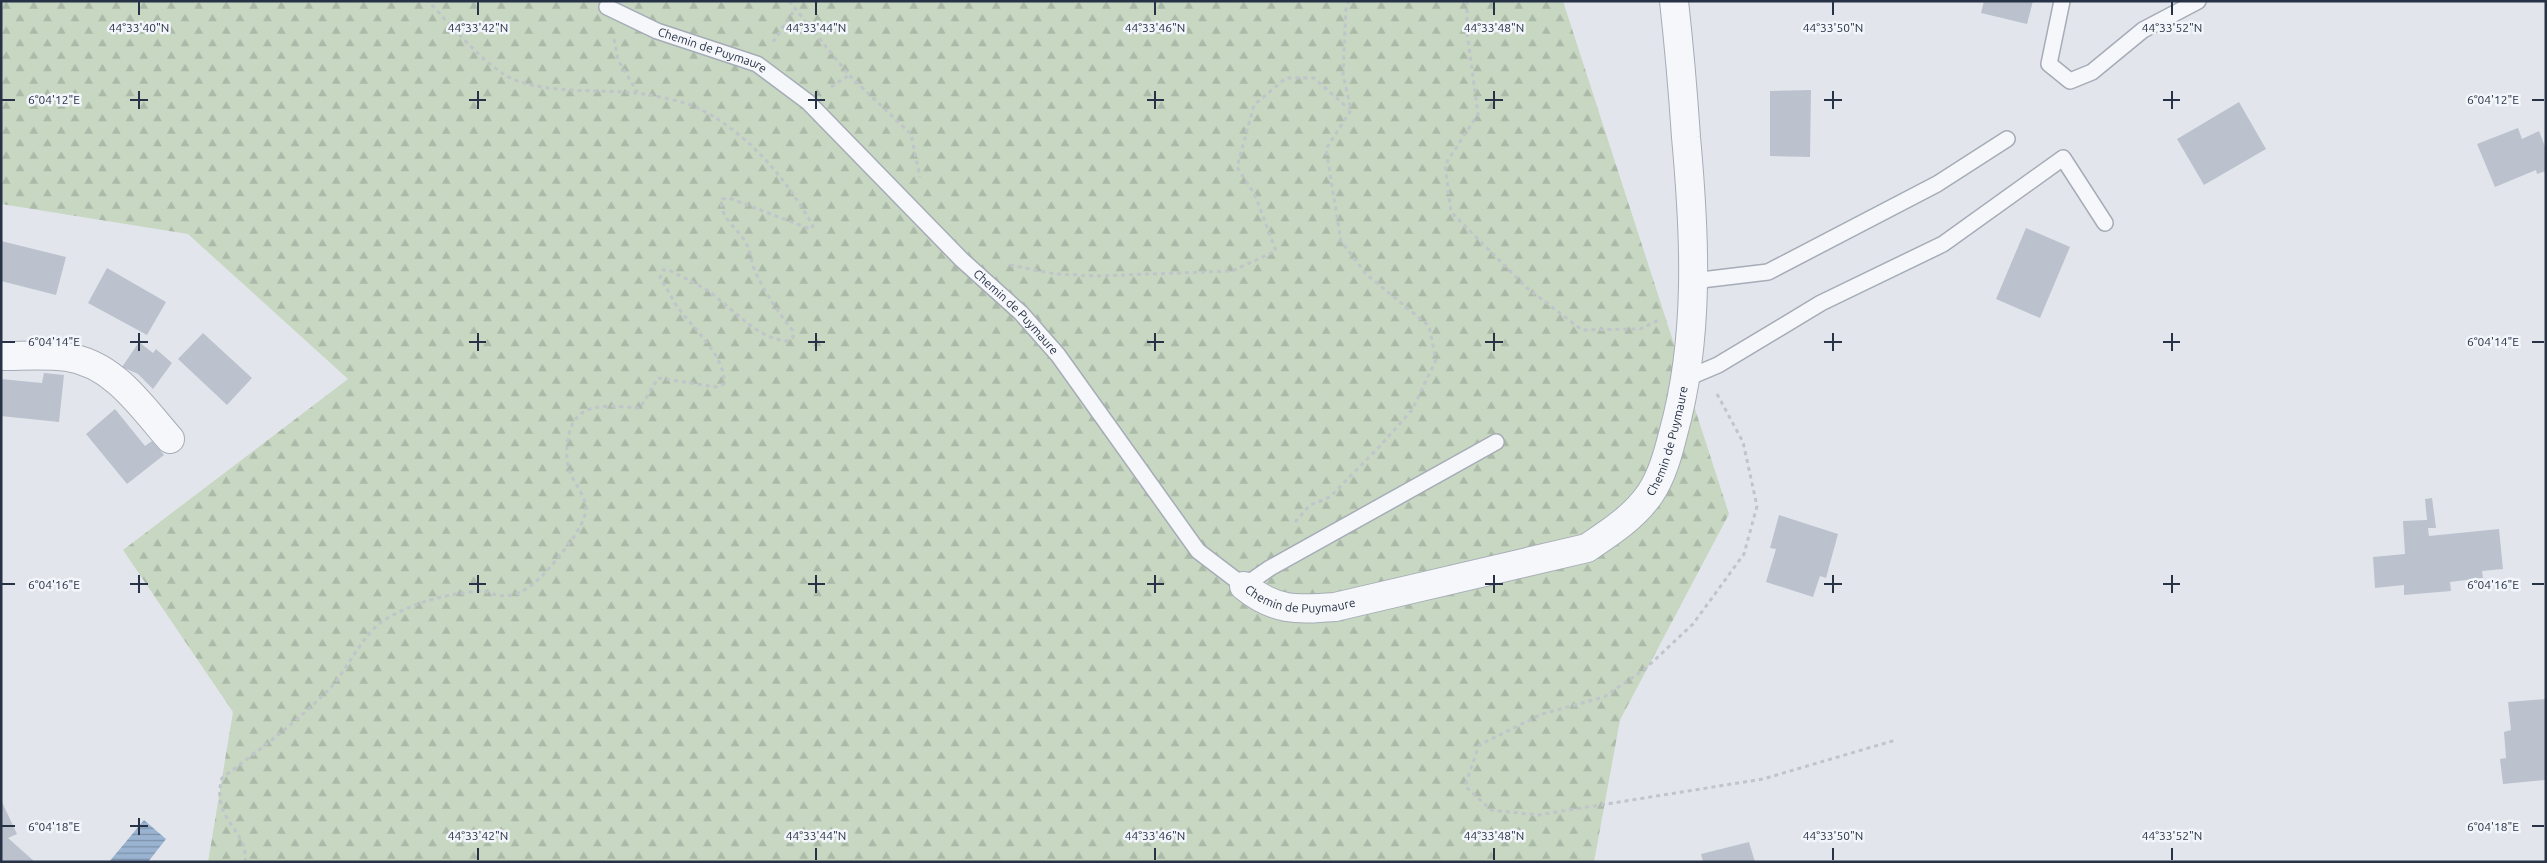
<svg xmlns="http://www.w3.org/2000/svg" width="2547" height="863" font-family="Ubuntu,sans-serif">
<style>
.forest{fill:url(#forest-firs)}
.water{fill:url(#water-rules)}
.building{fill:#bbc2cd}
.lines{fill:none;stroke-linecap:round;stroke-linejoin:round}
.service-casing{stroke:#a6acb7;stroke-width:18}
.minor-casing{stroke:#a6acb7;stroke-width:30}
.path{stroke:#c0c4cb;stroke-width:3;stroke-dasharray:4 4;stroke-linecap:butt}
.service{stroke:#f5f7fa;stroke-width:15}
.minor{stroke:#f5f7fa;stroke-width:28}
.ticks{fill:none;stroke:#283246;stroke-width:2}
.labels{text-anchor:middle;stroke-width:5;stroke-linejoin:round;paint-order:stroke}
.street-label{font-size:12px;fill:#283246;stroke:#f2f5f9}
.ticks-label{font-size:12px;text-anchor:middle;fill:#283246;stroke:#f2f5f9;stroke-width:5;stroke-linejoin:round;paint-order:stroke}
</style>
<defs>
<pattern id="forest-firs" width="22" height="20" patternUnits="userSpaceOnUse" patternTransform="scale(1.25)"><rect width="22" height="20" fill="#c7d7c2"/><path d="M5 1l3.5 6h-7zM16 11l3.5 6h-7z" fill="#abb9a8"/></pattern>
<pattern id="water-rules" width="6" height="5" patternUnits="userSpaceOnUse" patternTransform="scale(1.25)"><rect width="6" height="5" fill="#99b3d0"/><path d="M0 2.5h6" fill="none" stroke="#7d92ab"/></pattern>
</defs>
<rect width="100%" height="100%" fill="#e2e6ec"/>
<path class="forest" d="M1,1H1563L1729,514L1620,720L1594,862H208L233,712L123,550L348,379L188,234L1,204Z"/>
<path class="water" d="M144,820L166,839L148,862H109Z"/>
<path class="building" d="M1984,1H2033L2027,24L1981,13Z
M1811,90L1810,157L1770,156V91Z
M2239,102L2266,149L2204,185L2177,139Z
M2518,128L2522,139L2539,131L2546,149V171L2537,174L2536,170L2495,187L2477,144Z
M2026,228L2070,247L2040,318L1996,299Z
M1,241L66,257L56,295L1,281Z
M107,268L166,302L147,335L88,303Z
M203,333L252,378L227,405L178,359Z
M139,342L153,353L156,349L172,363L153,389L138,374L122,367Z
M44,373L64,375L59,422L1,416V379L42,383Z
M115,409L145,446L152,441L164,455L127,484L86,434Z
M2432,498L2436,528H2428L2429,536L2499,529L2503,569L2482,571L2483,578L2450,582L2451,591L2404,595V585L2375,588L2373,557L2405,554L2403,521L2427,520L2425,499Z
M1779,515L1838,534L1826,578L1820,576L1813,597L1766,582L1776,549L1770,548Z
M2546,699V780L2503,784L2500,759L2506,758L2504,732L2511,730L2508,702Z
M1,800L17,834L8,838L35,862H1Z
M1749,842L1755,862H1703L1701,854Z"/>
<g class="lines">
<g class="service-casing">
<g id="service">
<path d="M2062,1L2049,64L2070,81L2092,72L2143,30L2198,1"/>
<path id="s1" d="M607,7L657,31L757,64L808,102L962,260L1021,313L1058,355L1198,551L1244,586L1270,568L1496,442"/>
<path d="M1693,281L1768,272L1937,184L2007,139"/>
<path d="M1685,379L1718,365L1821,303L1943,244L2063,158L2105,223"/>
</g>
</g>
<g class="minor-casing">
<g id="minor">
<path d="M1,356C23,356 46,354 67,357C114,364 141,406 170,439"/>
<path id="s2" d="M1244,586C1275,611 1296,610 1335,607L1587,548C1611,532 1634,517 1650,494C1662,476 1668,454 1673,434C1700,338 1695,235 1686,137C1683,92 1679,46 1674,1"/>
</g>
</g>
<path class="path" d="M789,1L849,75L911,134L920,177
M1467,1V32L1478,114L1445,165L1451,212L1527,288L1582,330L1640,329L1659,320
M614,39L618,60L637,92
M773,42L795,9
M831,87L849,75
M1010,265L1055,274L1097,276L1232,271L1276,251L1255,195L1237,167L1254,105L1286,78H1314L1349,109
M1717,394L1743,442L1757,506L1744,554L1693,624L1645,669L1604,697L1542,714L1479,745L1465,786L1491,810L1538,815L1763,779L1896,740
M1295,522L1310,505L1330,497L1379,447L1412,410L1436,360L1429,326L1366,274L1341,241L1326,149L1351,110L1343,74L1346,7L1349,1
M245,862C249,829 210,820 222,778C260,749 299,721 332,686C348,668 365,630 386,619C415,602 446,594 479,591C485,590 491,594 497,595C515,599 531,587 543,575C556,561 585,527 586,510C587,498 574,483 570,472C566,461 566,450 568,439C574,399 609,406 640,408L658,378L716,387L724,384C726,356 691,326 676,305C671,296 666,287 660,278L663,270H669C682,277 695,283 707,290C732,307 755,338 787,341L793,337V331C778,312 765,293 755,271C751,263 751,253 747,245C740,229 718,218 722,199L729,198L810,229L813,226C786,178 748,133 698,108C687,102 649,94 635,93C596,89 553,94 515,80C487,69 449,23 428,1"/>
<use href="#service" class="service"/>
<use href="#minor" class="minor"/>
</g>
<path class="ticks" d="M139,2V15M478,2V15M816,2V15M1155,2V15M1494,2V15M1833,2V15M2172,2V15M139,91V109M478,91V109M816,91V109M1155,91V109M1494,91V109M1833,91V109M2172,91V109M2,100H15M130,100H148M469,100H486M808,100H825M1147,100H1164M1485,100H1503M1824,100H1842M2163,100H2180M2532,100H2544M139,333V351M478,333V351M816,333V351M1155,333V351M1494,333V351M1833,333V351M2172,333V351M2,342H15M130,342H148M469,342H486M808,342H825M1147,342H1164M1485,342H1503M1824,342H1842M2163,342H2180M2532,342H2544M139,575V593M478,575V593M816,575V593M1155,575V593M1494,575V593M1833,575V593M2172,575V593M2,584H15M130,584H148M469,584H486M808,584H825M1147,584H1164M1485,584H1503M1824,584H1842M2163,584H2180M2532,584H2544M139,818V835M2,826H15M130,826H148M2532,826H2544M478,848V860M816,848V860M1155,848V860M1494,848V860M1833,848V860M2172,848V860"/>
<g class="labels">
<g class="street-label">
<text dy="4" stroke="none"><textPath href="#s1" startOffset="114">Chemin de Puymaure</textPath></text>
<text dy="4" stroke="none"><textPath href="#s1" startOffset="520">Chemin de Puymaure</textPath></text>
<text dy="4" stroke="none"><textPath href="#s2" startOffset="495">Chemin de Puymaure</textPath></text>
<text dy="4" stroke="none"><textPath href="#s2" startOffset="60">Chemin de Puymaure</textPath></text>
</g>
</g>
<g class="ticks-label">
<text x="139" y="32">44°33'40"N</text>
<text x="478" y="32">44°33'42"N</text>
<text x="816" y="32">44°33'44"N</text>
<text x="1155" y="32">44°33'46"N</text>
<text x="1494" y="32">44°33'48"N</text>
<text x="1833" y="32">44°33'50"N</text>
<text x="2172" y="32">44°33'52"N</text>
<text x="2493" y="104">6°04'12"E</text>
<text x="54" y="104">6°04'12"E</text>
<text x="2493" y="346">6°04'14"E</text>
<text x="54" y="346">6°04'14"E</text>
<text x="2493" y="589">6°04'16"E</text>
<text x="54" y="589">6°04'16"E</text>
<text x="2493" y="831">6°04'18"E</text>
<text x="54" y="831">6°04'18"E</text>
<text x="478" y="840">44°33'42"N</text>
<text x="816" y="840">44°33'44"N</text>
<text x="1155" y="840">44°33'46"N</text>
<text x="1494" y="840">44°33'48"N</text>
<text x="1833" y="840">44°33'50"N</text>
<text x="2172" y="840">44°33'52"N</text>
</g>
<rect width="2547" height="863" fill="none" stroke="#283246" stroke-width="5"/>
</svg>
